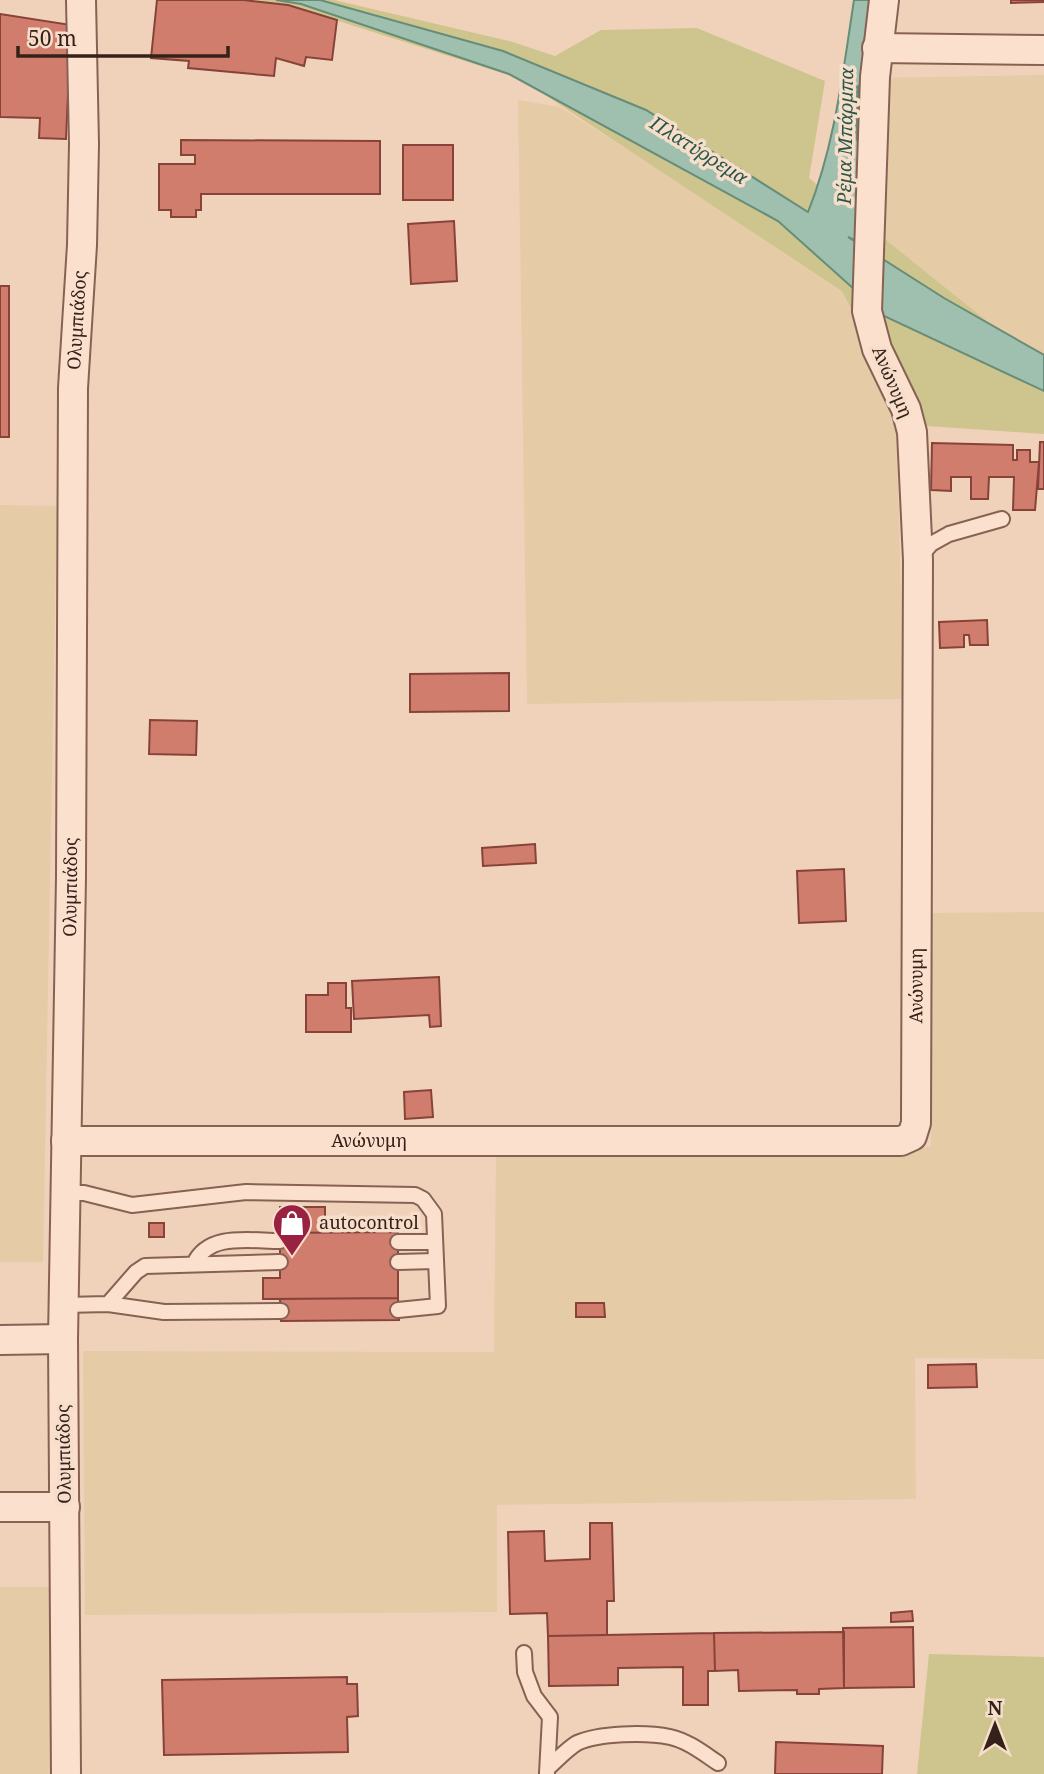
<svg xmlns="http://www.w3.org/2000/svg" width="1044" height="1774" font-family="'Noto Serif',serif">
<style>
.farmland{fill:#e6cba7}
.green{fill:#cec48e}
.water{fill:#9fc0ae;stroke:#678d79;stroke-width:2}
.lines{fill:none;stroke-linecap:round;stroke-linejoin:round}
.stream{stroke:#678d79;stroke-width:9}
.building{fill:#d07d6e;stroke:#874338;stroke-width:2}
.service-casing{stroke:#876254;stroke-width:18}
.minor-casing{stroke:#876254;stroke-width:32}
.service{stroke:#fbe1cd;stroke-width:14}
.minor{stroke:#fbe1cd;stroke-width:28}
.labels{text-anchor:middle;stroke-width:7;stroke-linejoin:round;paint-order:stroke}
.street-label{font-size:18px;fill:#35201a;stroke:#f7deca}
.poi-label{font-size:18px;fill:#35201a;stroke:#f7deca;text-anchor:start}
.water-label{font-size:19px;font-style:italic;fill:#285647;stroke:#f7deca}
</style>
<rect width="100%" height="100%" fill="#f0d2ba"/>
<path class="farmland" d="M1044,75V367L871,228L869,78Z
M518,100L560,107L858,294L896,414L904,699L527,704Z
M0,505L57,506L43,1262H0Z
M1044,912V1359L915,1358L916,1499L497,1505V1612L85,1615L83,1351L494,1352L496,1151L931,1147L928,913Z
M0,1587H51V1774H0Z"/>
<path class="green" d="M243,0H334L513,42L555,56L601,30L697,28L825,81L809,178L1044,367V434L912,425L842,291L521,79L288,5Z
M929,1654L1044,1657V1774H917Z"/>
<path class="water" d="M276,0H320L503,51L646,110L808,212C835,145 843,71 854,0H870L859,99L862,244L848,237L944,298L1044,355V391L884,316L778,221L509,74L301,4Z"/>
<g class="lines">
<path class="stream" d="M860,138V89"/>
</g>
<path class="building" d="M157,0H243L288,5L337,20L332,60L306,57L304,66L276,58L274,76L188,68L189,61L151,58Z
M1011,0H1044V2L1011,3Z
M0,14L71,25L66,139L39,138L40,118L0,117Z
M181,140L380,141V194H201V210H196V217H171V210H159V164H195V155H181Z
M403,145H453V200H403Z
M454,221L457,281L411,284L408,224Z
M0,286H9V437H0Z
M1040,442H1044V489H1038Z
M932,443L1013,445V460H1017V450H1030V462H1039L1035,510H1013L1014,477H989L988,499H971V477H951V491L931,490Z
M987,620L988,645H970L969,635H964V647L940,648L939,622Z
M509,673V711L410,712V674Z
M150,720L197,721L196,755L149,754Z
M535,844L536,863L483,866L482,848Z
M844,869L846,921L799,923L797,871Z
M439,977L441,1026L430,1027L429,1015L354,1019L352,981Z
M328,983H346V1008H351V1032H306V995H328Z
M431,1090L433,1117L405,1119L404,1092Z
M280,1207H325V1233H280Z
M149,1223H164V1237H149Z
M398,1232V1298L263,1299V1278H280V1233Z
M398,1298L399,1320L281,1321L280,1299Z
M576,1303H604L605,1317H576Z
M976,1364L977,1387L928,1388V1365Z
M590,1523H612L614,1601H607V1635L548,1636L547,1613L510,1614L508,1532L544,1531L545,1561L590,1559Z
M912,1611L913,1621L891,1622V1613Z
M913,1627L914,1687L844,1688L843,1628Z
M844,1632V1688L819,1689V1694H797V1690L739,1691L738,1670L715,1671L714,1633Z
M714,1633L715,1671H708V1705H683V1667L618,1668V1685L549,1686L548,1636Z
M347,1677V1684H357L358,1716L347,1717L348,1752L164,1755L162,1680Z
M776,1742L883,1746L882,1774H775Z"/>
<g class="lines">
<g class="service-casing">
<path id="service" d="M920,557L931,544L949,534L1002,519
M65,1193H84L132,1205L246,1192L415,1195L423,1199L434,1214L438,1306L398,1310
M398,1242H435
M398,1262L435,1261
M194,1264C208,1232 251,1241 280,1241
M108,1304L164,1312L281,1311
M64,1305L108,1304L136,1272L145,1266L280,1262
M524,1653L525,1672L534,1696L550,1717L547,1773
M548,1768C557,1760 567,1749 577,1743C599,1733 646,1732 670,1737C688,1741 703,1753 718,1763"/>
</g>
<g class="minor-casing">
<g id="minor">
<path d="M877,48L1044,50"/>
<path id="s1" d="M66,1141H901L912,1136L916,1123L918,560L912,432L906,409L877,349L867,311L875,77L884,0"/>
<path d="M0,1340L63,1339"/>
<path d="M0,1507H65"/>
<path id="s2" d="M66,1774L63,1339L71,877L73,388L82,245L84,144L81,0"/>
</g>
</g>
<use href="#service" class="service"/>
<use href="#minor" class="minor"/>
</g>
<defs>
<g id="shop-pin" transform="scale(2.0125)"><path d="M0 17L-7.5 6A9.5 9.5 0 1 1 7.5 6Z" fill="#992141" stroke="#f7deca"/><path d="M-5-2.5h2.3a2.7 3.5 0 0 1 5.4 0H5L5.5 6h-11ZM-1.5-2.5h3a1.5 2.3 0 0 0-3 0Z" fill="#fff"/></g>
</defs>
<g fill-rule="evenodd">
<use href="#shop-pin" x="292" y="1223"/>
</g>
<g class="labels">
<g class="street-label">
<text dy="6" stroke="none"><textPath href="#s2" startOffset="1454">Ολυμπιάδος</textPath></text>
<text transform="translate(892 382) rotate(67)" y="6">Ανώνυμη</text>
<text dy="6" stroke="none"><textPath href="#s2" startOffset="887">Ολυμπιάδος</textPath></text>
<text dy="6" stroke="none"><textPath href="#s1" startOffset="998">Ανώνυμη</textPath></text>
<text dy="6" stroke="none"><textPath href="#s1" startOffset="303">Ανώνυμη</textPath></text>
<text transform="translate(64 1454) rotate(-91)" y="6">Ολυμπιάδος</text>
</g>
<g class="poi-label">
<text x="319" y="1229">autocontrol</text>
</g>
<g class="water-label">
<text transform="translate(845 136) rotate(-89)" y="7">Ρέμα Μπάρμπα</text>
<text transform="translate(699 150) rotate(32)" y="7">Πλατύρρεμα</text>
</g>
</g>
<g transform="translate(995 1725)" stroke="#f7deca" stroke-width="5" paint-order="stroke">
<path d="M0-5L12 26L0 18L-12 26Z" fill="#35201a"/>
<text y="-10" font-size="19" font-weight="bold" text-anchor="middle" fill="#35201a">N</text>
</g>
<path d="M18 46v10h210v-10" fill="none" stroke="#35201a" stroke-width="3.5"/>
<text x="28" y="46" font-size="21" fill="#35201a" stroke="#f7deca" stroke-width="5" paint-order="stroke">50 m</text>
</svg>
